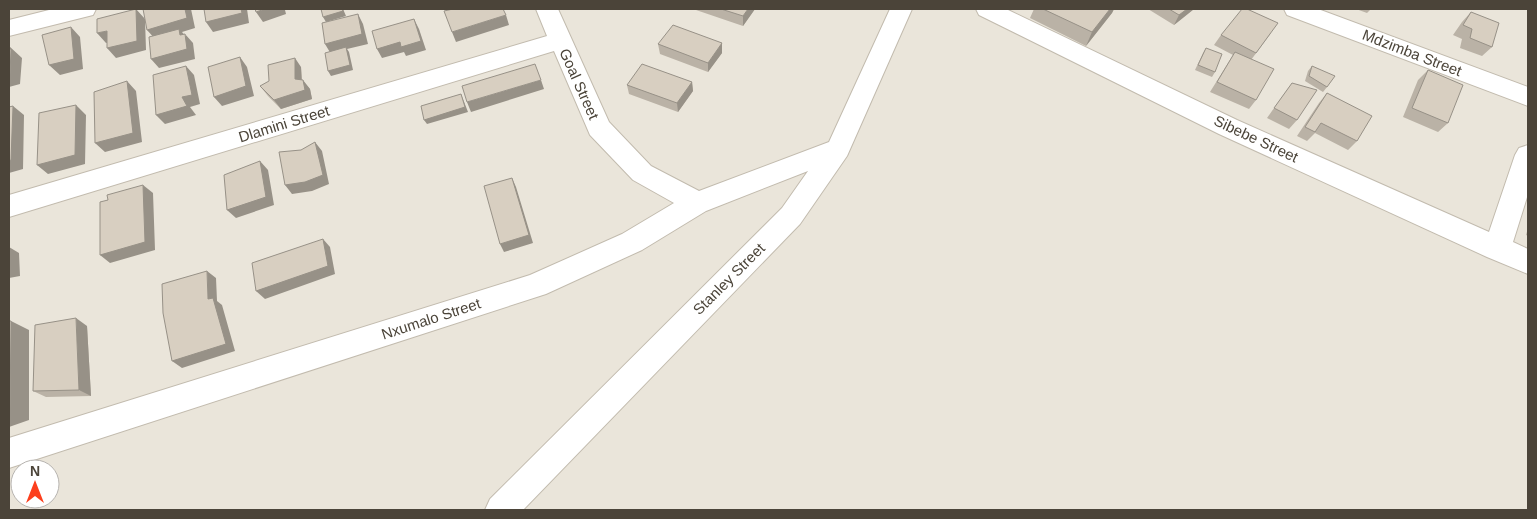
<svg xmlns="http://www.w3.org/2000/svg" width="1537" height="519" font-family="Helvetica,sans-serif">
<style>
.residential{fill:#eae5da;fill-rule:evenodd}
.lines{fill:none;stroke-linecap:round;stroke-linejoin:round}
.street-casing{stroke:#c2bbae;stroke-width:2}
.street{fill:#fff;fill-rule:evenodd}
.wall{fill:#bab2a6}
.shaded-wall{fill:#979187}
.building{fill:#d8cfc1;stroke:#979187}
.labels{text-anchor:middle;stroke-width:4;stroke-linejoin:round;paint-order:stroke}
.street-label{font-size:15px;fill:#4b4439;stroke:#fff}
</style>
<rect width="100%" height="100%" fill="#f6f3ec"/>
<path class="residential" d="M9,9H1528V510H9ZM20,469H50V499H20Z"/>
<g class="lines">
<g class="street-casing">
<path id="street" d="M53,9H96L93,15L9,36V20Z
M536,9H558L609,122L651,166L699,191L829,142L890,9H912L847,156L800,224L523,510H485L490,499L782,208L808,171L706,211L642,250L546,294L9,468V438L530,275L622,234L674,203L633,180L590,135L554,51L9,217V195L547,36Z
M976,9H1006L1237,120L1489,232L1515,155L1519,148L1528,145V194L1513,242L1528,249V274L1487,257L1219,134L979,15Z
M1284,9H1318L1528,87V106L1287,15Z"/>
</g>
<use href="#street" class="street"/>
</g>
<path class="wall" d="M695,9H755L743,26L696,10Z
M1034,9H1114L1112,13L1086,46L1030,18Z
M1148,9H1194L1174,25Z
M1356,9H1371L1367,13Z
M1471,12L1492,47L1482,56L1460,48L1462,39L1453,35L1462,22Z
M1271,33L1251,60L1256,100L1249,109L1210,92L1233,55L1214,45L1221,35Z
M722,43V53L708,72L660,54L658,44Z
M1206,48L1215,72L1212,77L1195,70L1203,53Z
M1312,66L1327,87L1323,92L1305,81L1308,71Z
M301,67L302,80L310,89L312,99L281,109L268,96L260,86Z
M1428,70L1448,123L1438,132L1403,117L1418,80Z
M692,82L693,91L678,112L629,94L627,85Z
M1292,83L1297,120L1289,129L1267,118Z
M1327,93L1357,141L1348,150L1315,133L1307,141L1297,136L1319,103Z
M1528,228V236L1526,235Z
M87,326L91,396L46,397L33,391Z"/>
<path class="shaded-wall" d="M136,9L145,19L146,50L116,58L107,48Z
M185,9H191L195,28L182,32L186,37L185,34L193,43L195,59L159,68L151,59L156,40L147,30Z
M241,9H247L249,23L213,32L206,22Z
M265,9H290L285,10L286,14L263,22L256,12Z
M342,9H343L346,16L326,22L323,17Z
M748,9H755L743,26V16Z
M1110,9H1114L1112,13L1086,46L1092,32Z
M1187,9H1194L1174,25L1179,15Z
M358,14L363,24L368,44L347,49L349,52L353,70L331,76L328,71L331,54L325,44Z
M506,15L509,25L456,42L452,32Z
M414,19L419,29L426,50L406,56L404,52L382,58L377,49Z
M71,27L80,37L83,69L60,75L49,65Z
M107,31L116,41L106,43L97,33Z
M722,43V53L708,72V63Z
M9,46L22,58L20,84L9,87Z
M240,57L247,67L254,96L222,106L214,97Z
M295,58L301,67L302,88L295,79Z
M186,66L194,75L200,104L190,107L196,115L165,124L156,115L182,97Z
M303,80L310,89L312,99L281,109L274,100Z
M541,80L544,89L471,112L467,102Z
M127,81L136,91L142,142L105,152L95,143Z
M692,82L693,91L678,112L677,103Z
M461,94L468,112L427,124L424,120Z
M76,105L86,115L85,164L48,174L37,165Z
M13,106L24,115L23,169L9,173V161Z
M315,142L322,151L329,184L312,191L292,194L285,185Z
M260,161L268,170L274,205L236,218L227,210Z
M512,178L516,187L533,243L504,252L500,244Z
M143,185L153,193L155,250L110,263L100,255Z
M323,239L330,247L335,274L265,299L256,291Z
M9,247L19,253L20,276L9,278Z
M207,271L216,278L217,301L222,305L235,351L182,368L172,361L208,299Z
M76,318L87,326L91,396L79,390Z
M11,321L29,330V420L9,427Z"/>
<path class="building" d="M136,9L137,41L107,48V31L97,33V19Z
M143,9H185L187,18L147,30Z
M204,9H241L242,13L206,22Z
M255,9H265L256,12Z
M321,9H342L343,11L323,17Z
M453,9H503L506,15L452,32L444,11Z
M721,9H748L743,16Z
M1043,9H1110L1092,32Z
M1169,9H1187L1179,15Z
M1242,9H1247L1278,23L1256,53L1221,35Z
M1471,12L1499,23L1492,47L1470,38L1472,29L1463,25Z
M358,14L362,34L325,44L322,23Z
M414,19L421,41L401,47L400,42L377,49L372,31Z
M673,25L722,43L708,63L658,44Z
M71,27L74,59L49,65L42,35Z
M179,29L180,35L185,34L187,49L151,59L149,37Z
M346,47L350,65L328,71L325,53Z
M1206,48L1222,54L1215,72L1198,65Z
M9,49H11L10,75H9Z
M1235,52L1274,69L1256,100L1217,82Z
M240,57L246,86L214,97L208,67Z
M295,58V79L303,80L305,90L274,100L260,86L269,81L268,65Z
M535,64L541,80L467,102L462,86Z
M642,64L692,82L677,103L627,85Z
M186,66L192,95L182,97L187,106L156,115L153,75Z
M1312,66L1335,76L1327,87L1309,76Z
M1428,70L1463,85L1448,123L1412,108Z
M127,81L133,133L95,143L94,92Z
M1292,83L1317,90L1297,120L1274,108Z
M1327,93L1372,116L1357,141L1321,123L1315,132L1305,127Z
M461,94L465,107L424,120L421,106Z
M76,105L75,155L37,165L39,113Z
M13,106L11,160L9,161V107Z
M315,142L323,175L305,182L285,185L279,152L301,150Z
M260,161L266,197L227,210L224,175Z
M512,178L529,235L500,244L484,186Z
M143,185L145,242L100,255V202L108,200L107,195Z
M323,239L328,266L256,291L252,263Z
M207,271L208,299L213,298L226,344L172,361L163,313L162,284Z
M76,318L79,390L33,391L35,325Z
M9,321H11L10,412H9Z"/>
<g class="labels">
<g class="street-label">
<text transform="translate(1412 53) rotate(21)" y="5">Mdzimba Street</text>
<text transform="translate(579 84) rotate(66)" y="5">Goal Street</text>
<text transform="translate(284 124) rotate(-17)" y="5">Dlamini Street</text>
<text transform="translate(1256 139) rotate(25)" y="5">Sibebe Street</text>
<text transform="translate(729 279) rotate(-45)" y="5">Stanley Street</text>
<text transform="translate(431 319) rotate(-18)" y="5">Nxumalo Street</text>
</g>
</g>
<rect width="1537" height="519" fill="none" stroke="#4b4439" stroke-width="20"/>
<g transform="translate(35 484)"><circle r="24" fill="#ffffff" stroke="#b7b4b0"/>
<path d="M0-4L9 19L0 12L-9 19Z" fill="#fc3f1d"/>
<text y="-8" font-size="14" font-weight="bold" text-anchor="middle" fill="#4b4439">N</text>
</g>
</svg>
